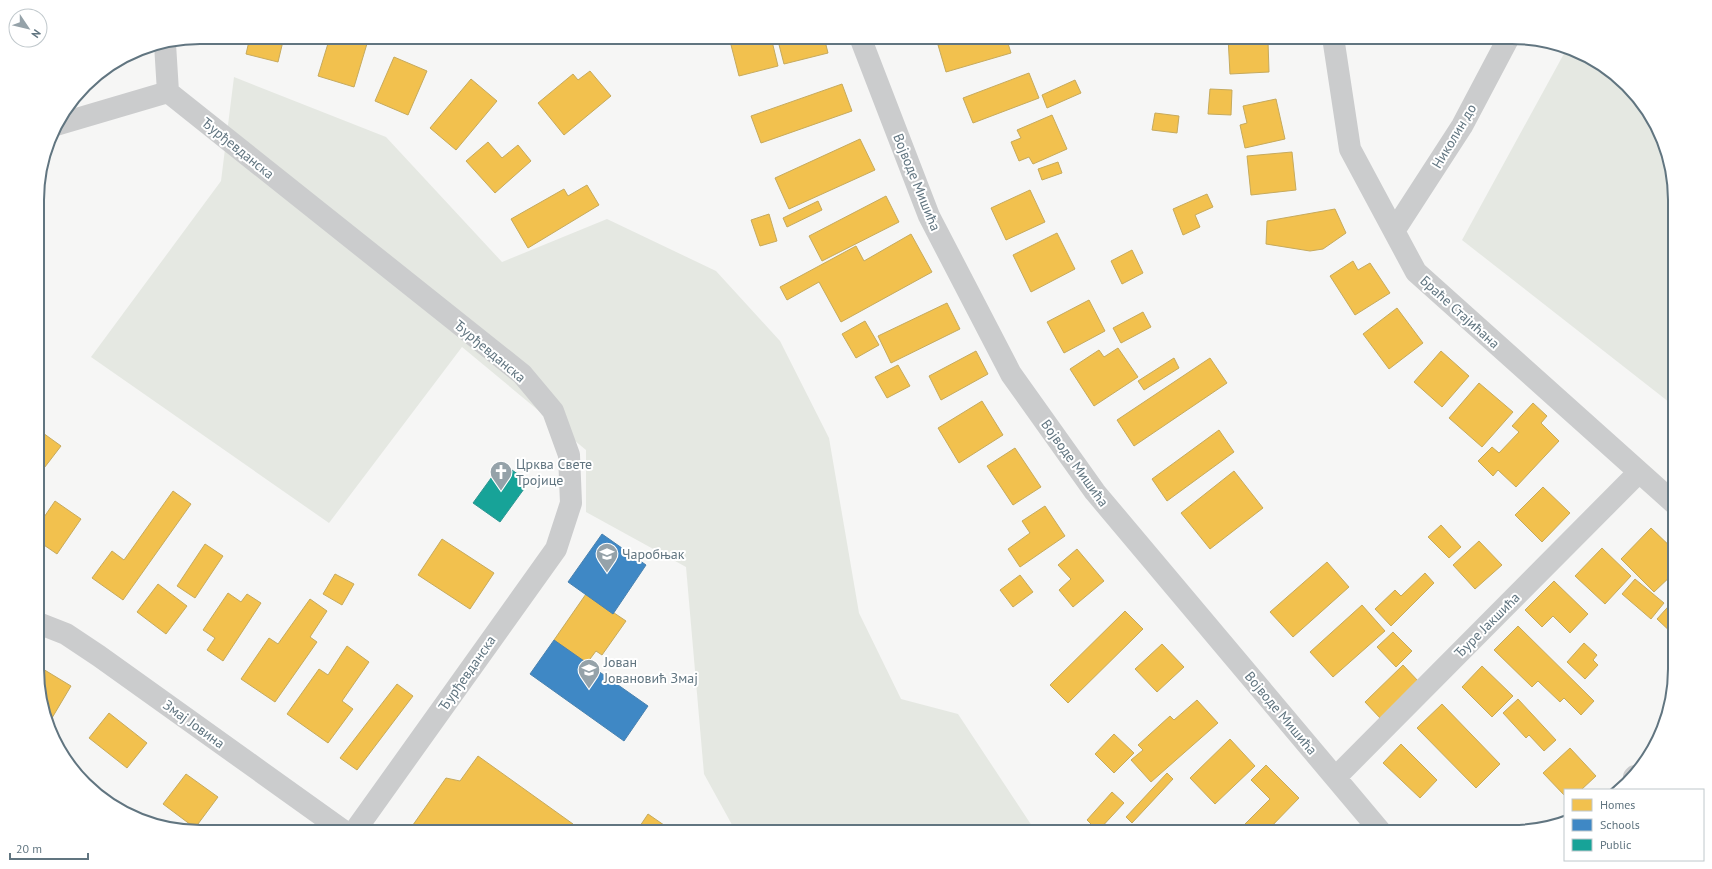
<svg xmlns="http://www.w3.org/2000/svg" width="1712" height="869" font-family="'PT Sans',sans-serif">
<style>
.green{fill:#e5e8e2}
.homes{fill:#f2c14e;stroke:#c6aa5d}
.schools{fill:#3f88c5;stroke:#4982b0}
.public{fill:#17a398;stroke:#2d9591}
.lines{fill:none;stroke-linecap:round;stroke-linejoin:round}
.minor{stroke:#cbcccd;stroke-width:22}
.labels{text-anchor:middle;stroke-width:4;stroke-linejoin:round;paint-order:stroke}
.street-label{font-size:14px;fill:#617580;stroke:#fff}
.poi-label{font-size:14px;fill:#617580;stroke:#fff;text-anchor:start}
.rim{fill:none;stroke:#617580;stroke-width:2}
</style>
<rect width="100%" height="100%" fill="#f6f6f5"/>
<path class="green" d="M1566,50L1584,54L1619,77L1647,109L1674,179V406L1462,240Z
M234,77L386,137L502,262L607,219L716,271L780,341L829,438L859,613L901,699L958,714L1036,832H736L704,774L686,567L586,512V450L462,347L329,523L91,357L221,181Z"/>
<path class="homes" d="M250,37L266,41L267,37H284L278,62L246,54Z
M330,37H369L354,87L318,76Z
M744,37H753L754,41L771,37L778,66L739,76L730,41Z
M777,37H824L828,53L784,64Z
M967,37H1006L1011,53L946,72L938,45Z
M1228,37H1250V41H1268L1269,72L1230,74Z
M394,57L427,71L408,115L375,101Z
M590,71L611,96L564,135L538,103L573,74L578,80Z
M1029,73L1039,98L973,123L963,98Z
M471,79L497,101L456,150L430,128Z
M1075,80L1081,93L1047,108L1042,95Z
M842,84L852,111L761,143L751,116Z
M1210,89L1232,90L1231,115L1208,114Z
M1276,99L1285,139L1245,148L1240,125L1247,123L1243,106Z
M1155,113L1179,116L1177,133L1152,130Z
M1052,115L1067,149L1033,164L1029,157L1019,161L1011,142L1021,138L1017,130Z
M860,139L875,170L789,209L775,178Z
M488,142L502,158L518,145L531,161L495,193L466,161Z
M1292,152L1296,190L1251,195L1247,156Z
M1058,162L1062,173L1042,180L1038,169Z
M587,185L599,205L528,248L511,219L564,189L568,196Z
M1030,190L1045,222L1006,240L991,208Z
M1207,194L1213,207L1195,215L1200,227L1183,235L1173,209Z
M886,196L899,222L822,261L809,236Z
M818,201L822,210L787,227L783,218Z
M1335,209L1346,233L1323,249L1310,251L1266,244L1267,221Z
M769,214L777,241L760,246L751,220Z
M1057,233L1075,269L1031,292L1013,255Z
M911,234L932,272L841,322L819,282L787,300L780,287L856,246L864,261Z
M1132,250L1143,273L1122,284L1111,261Z
M1353,261L1358,270L1370,263L1390,293L1355,315L1330,276Z
M1089,300L1105,331L1064,353L1047,322Z
M947,303L960,329L891,363L878,336Z
M1397,308L1423,343L1389,369L1363,334Z
M1143,312L1151,327L1121,343L1113,328Z
M865,321L879,345L856,358L842,334Z
M1118,348L1138,377L1094,406L1070,369L1099,350L1104,357Z
M976,351L988,374L941,400L929,376Z
M1441,351L1469,376L1442,407L1414,382Z
M1174,358L1179,368L1144,390L1138,381Z
M1210,358L1227,383L1134,446L1117,420Z
M898,365L910,386L887,398L875,377Z
M1479,383L1513,412L1482,447L1449,418Z
M982,401L1003,435L959,463L938,428Z
M1533,403L1547,416L1541,423L1559,441L1516,487L1498,470L1493,476L1478,461L1492,447L1499,453L1519,432L1512,426Z
M1219,430L1234,452L1167,501L1152,479Z
M43,433L61,446L38,476V439Z
M1015,448L1041,487L1013,505L987,466Z
M1234,471L1263,508L1210,549L1181,513Z
M1543,487L1570,513L1542,542L1515,515Z
M173,491L191,504L123,600L92,578L112,551L124,560Z
M55,501L81,519L57,554L38,541V526Z
M1045,506L1065,536L1020,567L1008,549L1030,533L1022,521Z
M1441,525L1461,547L1449,558L1428,537Z
M1651,528L1675,551V572L1654,592L1621,559Z
M442,539L494,573L470,609L418,575Z
M1479,541L1502,565L1475,589L1453,565Z
M205,544L223,556L195,598L177,586Z
M1602,548L1631,576L1605,604L1575,576Z
M1077,549L1104,581L1073,607L1059,590L1071,579L1058,565Z
M1327,562L1349,587L1293,637L1270,612Z
M1425,573L1434,583L1391,626L1375,609L1395,590L1401,596Z
M335,574L354,584L342,605L323,594Z
M1020,575L1033,592L1013,607L1000,590Z
M1635,579L1664,603L1651,619L1622,594Z
M1554,581L1588,614L1570,633L1553,616L1542,627L1525,610Z
M158,584L187,606L166,634L137,612Z
M228,593L241,602L247,594L261,603L223,661L207,650L215,638L203,630Z
M586,594L626,621L602,655L596,651L587,663L554,640Z
M310,599L327,611L310,637L317,642L275,702L241,679L269,638L278,644Z
M1675,599V636L1657,619Z
M1362,605L1385,631L1333,677L1310,652Z
M1125,611L1143,629L1068,703L1050,685Z
M1518,626L1594,701L1581,715L1564,698L1560,702L1538,681L1532,687L1494,650Z
M1393,632L1412,651L1396,667L1377,647Z
M1584,643L1597,655L1593,660L1598,665L1585,679L1567,662Z
M1162,644L1184,667L1157,692L1135,669Z
M347,646L369,662L342,701L353,709L328,743L287,714L319,669L328,675Z
M1403,665L1419,682L1381,719L1365,702Z
M38,666L71,686L49,723L47,721L38,690Z
M1482,666L1513,696L1492,717L1462,687Z
M397,684L413,696L357,770L340,758Z
M1518,699L1556,740L1544,751L1529,735L1526,738L1503,713Z
M1197,700L1218,723L1151,782L1131,760L1143,750L1138,745L1170,716L1174,720Z
M1442,704L1500,764L1476,788L1417,728Z
M109,713L147,743L127,768L89,738Z
M1114,734L1134,753L1114,773L1095,754Z
M1230,739L1255,766L1215,804L1190,778Z
M1401,744L1437,780L1420,798L1383,763Z
M1570,748L1596,776L1581,790H1565V796L1543,773Z
M478,756L573,824L567,832H408L446,778L460,781Z
M1266,765L1299,798L1266,832H1237L1270,799L1251,780Z
M1167,773L1173,779L1132,823L1126,817Z
M186,774L218,797L195,828L163,804Z
M1112,792L1124,803L1098,831L1087,820Z
M648,814L674,832H636Z"/>
<path class="schools" d="M602,534L646,565L613,614L568,582Z
M554,640L648,706L624,741L530,674Z"/>
<path class="public" d="M502,463L529,482L500,522L473,503Z"/>
<g class="lines">
<path class="minor" d="M860,37L929,216L1011,374L1095,492L1381,832
M1333,37L1350,149L1416,272L1675,504
M165,44L168,92
M168,92L522,374L553,411L569,455L571,503L556,549L354,832
M56,125L168,92
M1394,231L1462,126L1509,37
M38,623L66,634L99,656L345,832
M1336,777L1639,472
M1634,777L1635,776"/>
</g>
<defs>
<g id="church-pin" transform="scale(1.15)"><path d="M0 17L-7.5 6A9.5 9.5 0 1 1 7.5 6Z" fill="#95a2a9" stroke="#fff"/><path d="M-1.2-6h2.4v3.5h3.3v2.4h-3.3V6h-2.4V-.1h-3.3v-2.4h3.3Z" fill="#fff"/></g>
<g id="school-pin" transform="scale(1.15)"><path d="M0 17L-7.5 6A9.5 9.5 0 1 1 7.5 6Z" fill="#95a2a9" stroke="#fff"/><path d="M0-5L7-2L0 1L-7-2ZM-4 1L0 2.5L4 1V4Q0 6-4 4Z" fill="#fff"/></g>
</defs>
<g fill-rule="evenodd">
<use href="#church-pin" x="501" y="472"/>
<use href="#school-pin" x="607" y="554"/>
<use href="#school-pin" x="589" y="670"/>
</g>
<g class="labels">
<g class="street-label">
<text transform="translate(1454 136) rotate(-59)" y="5">Николин до</text>
<text transform="translate(238 148) rotate(39)" y="5">Ђурђевданска</text>
<text transform="translate(917 182) rotate(68)" y="5">Војводе Мишића</text>
<text transform="translate(1460 312) rotate(42)" y="5">Браће Стајићана</text>
<text transform="translate(490 351) rotate(40)" y="5">Ђурђевданска</text>
<text transform="translate(1075 463) rotate(54)" y="5">Војводе Мишића</text>
<text transform="translate(1487 625) rotate(-45)" y="5">Ђуре Јакшића</text>
<text transform="translate(467 673) rotate(-55)" y="5">Ђурђевданска</text>
<text transform="translate(1281 713) rotate(50)" y="5">Војводе Мишића</text>
<text transform="translate(194 724) rotate(36)" y="5">Змај Јовина</text>
</g>
<g class="poi-label">
<text x="516" y="469">Црква Свете<tspan x="516" dy="16">Тројице</tspan></text>
<text x="622" y="559">Чаробњак</text>
<text x="604" y="667">Јован<tspan x="604" dy="16">Јовановић Змај</tspan></text>
</g>
</g>
<path d="M0 0H1712V869H0ZM200 44H1512A156 156 0 0 1 1668 200V669A156 156 0 0 1 1512 825H200A156 156 0 0 1 44 669V200A156 156 0 0 1 200 44Z" fill="#fff" fill-rule="evenodd"/>
<path class="rim" d="M200 44H1512A156 156 0 0 1 1668 200V669A156 156 0 0 1 1512 825H200A156 156 0 0 1 44 669V200A156 156 0 0 1 200 44Z"/>
<rect x="1564" y="789" width="140" height="72" fill="#ffffff" stroke="#c0c8cc"/>
<rect x="1572" y="799" width="20" height="12" fill="#f2c14e" stroke="#c0c8cc"/>
<text x="1600" y="809" font-size="12" fill="#617580">Homes</text>
<rect x="1572" y="819" width="20" height="12" fill="#3f88c5" stroke="#c0c8cc"/>
<text x="1600" y="829" font-size="12" fill="#617580">Schools</text>
<rect x="1572" y="839" width="20" height="12" fill="#17a398" stroke="#c0c8cc"/>
<text x="1600" y="849" font-size="12" fill="#617580">Public</text>
<g transform="translate(28 28) rotate(125)"><circle r="19" fill="#ffffff" stroke="#c0c8cc"/>
<path d="M0-3L7 15L0 10L-7 15Z" fill="#95a2a9"/>
<text y="-6" font-size="11" font-weight="bold" text-anchor="middle" fill="#617580">N</text>
</g>
<path d="M10 853v6h78v-6" fill="none" stroke="#617580" stroke-width="2"/>
<text x="16" y="853" font-size="12" fill="#617580" stroke="#ffffff" stroke-width="3" paint-order="stroke">20 m</text>
</svg>
